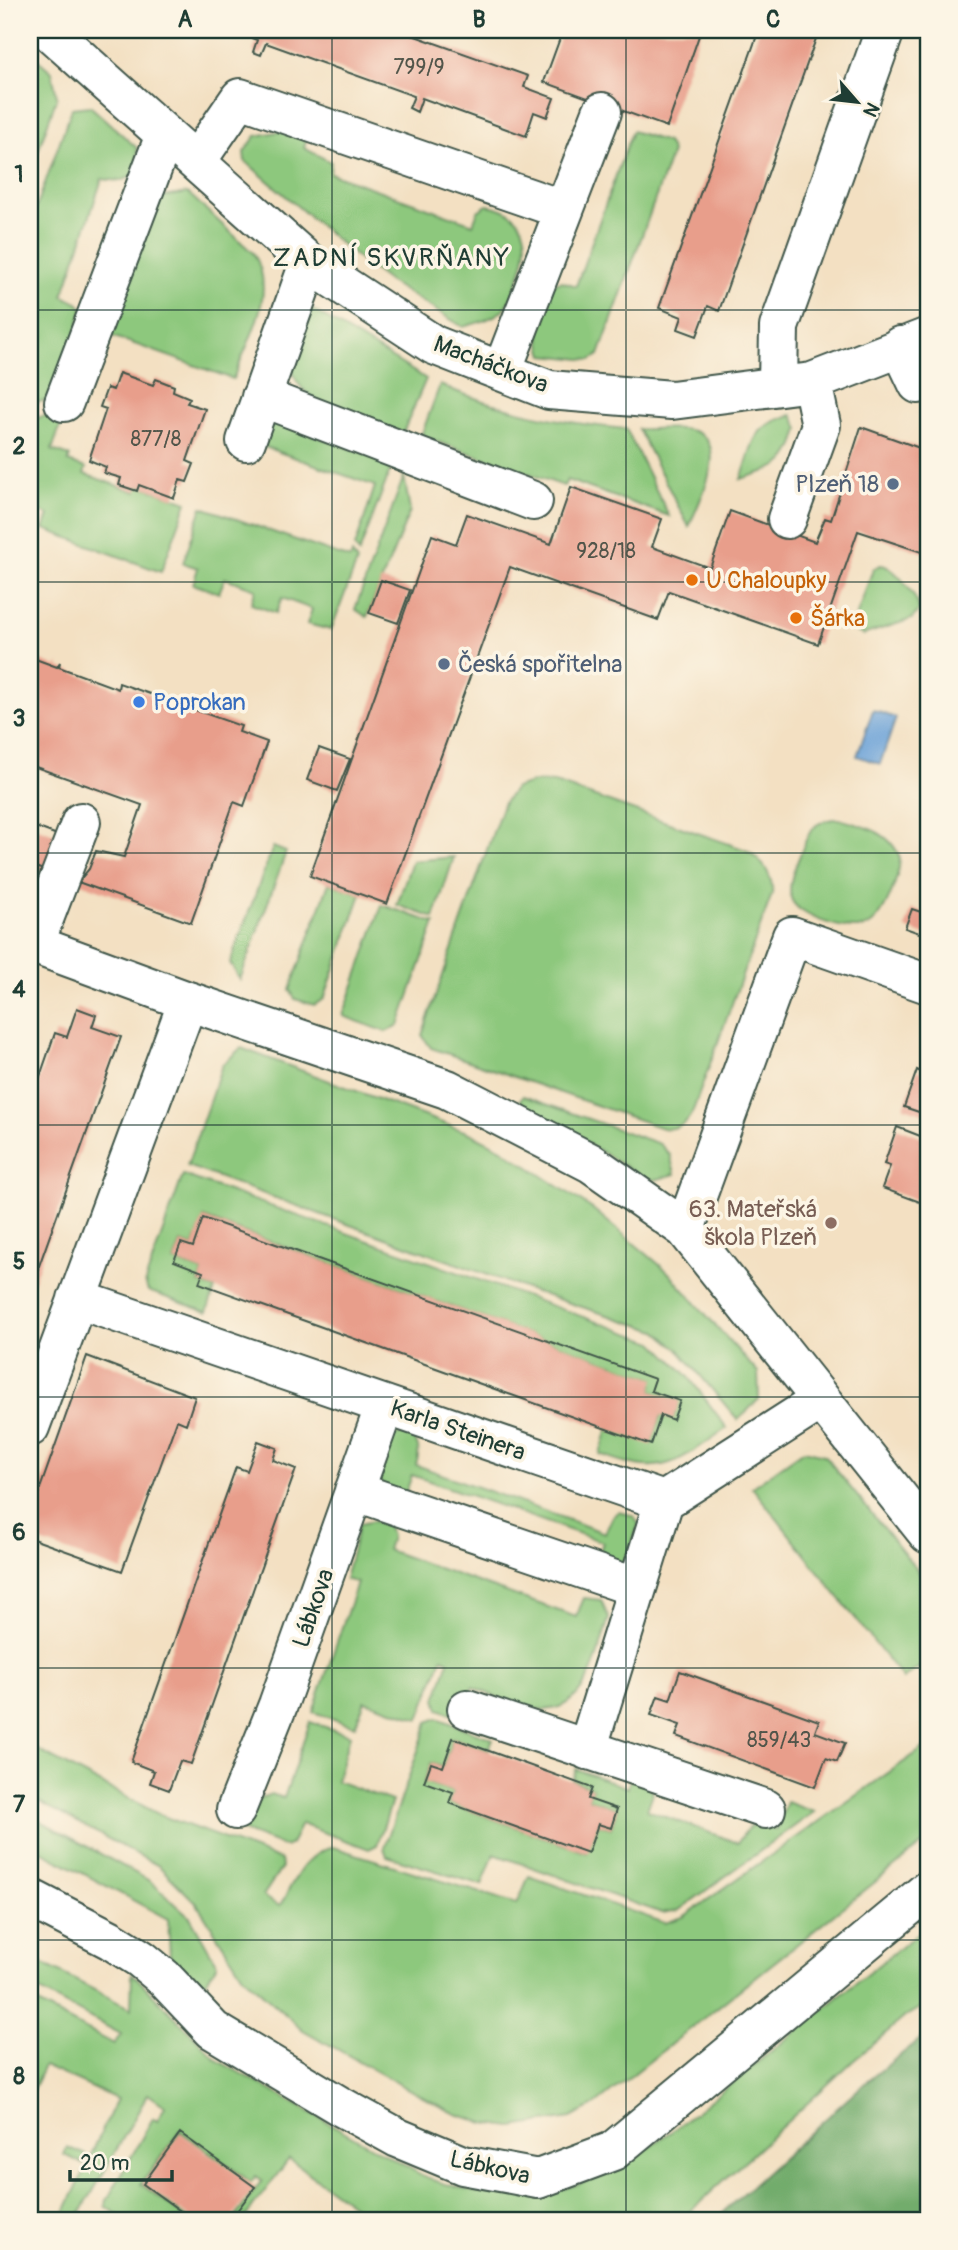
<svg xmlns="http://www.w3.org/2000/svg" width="958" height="2250" font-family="Pangolin,sans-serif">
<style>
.green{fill:#8dc87d;stroke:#568258;stroke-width:2}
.forest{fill:#72ac6c;stroke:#487450;stroke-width:2}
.water{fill:#6ba1d8;stroke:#456f86;stroke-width:2}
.building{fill:#e89e8b}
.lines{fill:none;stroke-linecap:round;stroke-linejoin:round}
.minor-casing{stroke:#3f5549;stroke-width:42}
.minor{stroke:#fff;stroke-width:38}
.grid{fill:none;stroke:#1f3d34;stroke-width:2;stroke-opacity:0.55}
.service-dot{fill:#5c6f8a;stroke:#fcf5e5;stroke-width:2.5}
.food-dot{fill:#e8710a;stroke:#fcf5e5;stroke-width:2.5}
.shop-dot{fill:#3f7fe0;stroke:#fcf5e5;stroke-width:2.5}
.education-dot{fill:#8d6e63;stroke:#fcf5e5;stroke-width:2.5}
.labels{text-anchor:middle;stroke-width:7;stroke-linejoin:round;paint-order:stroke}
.number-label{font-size:21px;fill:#51554a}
.street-label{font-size:24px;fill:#1f3d34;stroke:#fcf5e5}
.service-label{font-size:24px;fill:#4e5e75;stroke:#fcf5e5;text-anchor:end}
.food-label{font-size:24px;fill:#c56008;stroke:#fcf5e5;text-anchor:start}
.shop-label{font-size:24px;fill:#366cbe;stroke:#fcf5e5;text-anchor:start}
.education-label{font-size:24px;fill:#785e54;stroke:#fcf5e5;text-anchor:end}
.neighbourhood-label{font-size:26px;letter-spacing:2px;fill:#1f3d34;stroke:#fcf5e5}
.neatline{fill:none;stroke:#1f3d34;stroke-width:2.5}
.grid-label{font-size:23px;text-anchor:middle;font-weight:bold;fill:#1f3d34}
</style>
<rect width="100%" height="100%" fill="#fcf5e5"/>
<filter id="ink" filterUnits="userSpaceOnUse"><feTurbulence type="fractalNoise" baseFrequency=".0143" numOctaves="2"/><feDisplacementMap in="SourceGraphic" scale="14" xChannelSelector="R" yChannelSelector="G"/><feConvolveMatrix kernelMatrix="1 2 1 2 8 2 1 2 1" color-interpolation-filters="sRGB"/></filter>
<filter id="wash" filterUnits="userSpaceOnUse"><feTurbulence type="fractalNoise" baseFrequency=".00686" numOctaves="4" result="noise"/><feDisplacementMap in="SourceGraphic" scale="28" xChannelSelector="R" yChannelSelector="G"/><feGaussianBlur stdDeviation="1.57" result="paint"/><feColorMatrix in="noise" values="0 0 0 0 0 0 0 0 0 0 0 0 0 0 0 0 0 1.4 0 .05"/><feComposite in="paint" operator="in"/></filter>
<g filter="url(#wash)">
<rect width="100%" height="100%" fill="#f3e0c2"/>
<path class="green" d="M30,53L52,72L57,97L30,174Z
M90,106L137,148C140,177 129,184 102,179L63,296L78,303L83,309L56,398L30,404V225L72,108Z
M282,131L307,138L304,148L331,162L330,173L473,224L478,211L487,205C532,212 531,246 518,280C515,290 511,302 504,309C493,319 477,323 463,327L388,281L354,255L245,161L244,152L256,136Z
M632,131L667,142L672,152L599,355L591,360L544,355C534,327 542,309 554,283L562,281L576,286Z
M188,193L254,254C278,294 248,340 233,379L103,333L162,197Z
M313,310L426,379L402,435C368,422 287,405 292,359C293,344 303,326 308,312Z
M440,385C500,410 561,423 626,429L669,516L567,480L564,486L421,436Z
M51,414L63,418L52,450L70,456L68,462L86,468L84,474L136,492L139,485L187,502L161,572L44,529L49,515L30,508V420Z
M792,415L799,429C790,467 776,468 741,479C755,442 750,426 792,415Z
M275,422L393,463L359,553L355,547L375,486L262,446L263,423Z
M638,429C654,430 678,426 693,431C733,444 698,502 689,527Z
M404,476L410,511L367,617L355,609Z
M202,507L350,559L352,554L357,562L331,630L307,624L312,609L282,598L276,613L251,604L256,589L225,578L219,593L193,584L198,568L183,563Z
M880,565C894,565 918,597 919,610L912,619L863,635L857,632L854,623L873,569Z
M535,782L555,783L746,850C761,858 774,876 772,894L694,1108C688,1123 681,1128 665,1129L431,1048L422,1035L503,804L515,788Z
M839,819C864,826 892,832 900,859C899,877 885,917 868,926C851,934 796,917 791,898C787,881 798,861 804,845C810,828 819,818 839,819Z
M273,847L286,852L240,980L230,963Z
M454,857L434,918L397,905L412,861Z
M329,883L361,894L324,999L314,1005L295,999L290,990Z
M382,905L435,923L399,1025L386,1032L343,1016Z
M241,1048L472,1134L502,1149L594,1210L667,1271L758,1373L759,1399L738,1420L678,1349L657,1331L532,1291L187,1166L222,1065Z
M523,1096L660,1144L670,1155L675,1174L655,1180L644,1178L519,1101Z
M183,1175L654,1342L688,1376L727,1428C674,1465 663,1478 600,1454L608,1429L651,1444L661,1415L673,1419L679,1401L651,1391L654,1379L204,1218L193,1247L181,1243L174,1261L203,1272L199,1283L215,1289L207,1312L148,1291L145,1282Z
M399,1434H409C420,1444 420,1452 416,1465L605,1533L612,1517L619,1511L633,1516L639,1524L625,1563L597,1560L603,1542L412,1475L406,1492H389L374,1475L389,1438Z
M804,1450L824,1455L928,1583V1661L903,1679L752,1487Z
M373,1521L388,1525L391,1537L387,1550L576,1617L584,1598L601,1600L609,1618C596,1658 586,1721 529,1708C510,1704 491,1694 472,1687L460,1717L439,1709L436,1699L449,1661L442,1658L419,1719L365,1701L355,1726L313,1712L357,1583L345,1579L359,1524Z
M437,1718L493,1739L488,1750L453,1738L443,1767L431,1763L424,1782L453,1792L449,1803L587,1853L598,1824L611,1828L617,1809L588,1799L592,1788L572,1780L576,1769L628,1788L631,1778L650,1786L653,1793L647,1810L738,1843C751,1821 752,1823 776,1830L787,1802L814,1812L679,1910L662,1913L494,1854L482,1885L387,1856L384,1848L428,1722Z
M310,1722L350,1735L336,1781L392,1801L377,1845L369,1849L301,1824L291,1844L285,1847L219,1822L215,1815L216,1808L246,1819L261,1798L271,1794L284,1798Z
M928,1745V1840L592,2107L571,2118L512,2127L484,2123L456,2114L421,2096L303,2030L243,1976L197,1904L159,1866L30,1797V1746L160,1815L281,1860L282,1867L263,1896L280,1906C294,1881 303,1855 333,1847L517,1904L529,1876L665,1923L683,1917Z
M30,1815L150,1881L190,1917L217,1964L199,1993L170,1956L168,1919L30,1845Z
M928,1925V2003L906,2016L853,2061L681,2220H344L354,2206L289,2159L243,2220H233L262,2180L256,2176L251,2182L180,2131L141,2184L189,2220H125L106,2206L107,2200L153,2118L157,2121L165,2106L148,2094L79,2216L69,2220L63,2216L87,2165L64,2155L67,2147L90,2157L117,2099L44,2066L30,2095V2000L114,2044L121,2034L30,1986V1957L131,2009L132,1973L217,2060L429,2179L470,2191L515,2196L561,2190L600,2176L631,2159L672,2131Z"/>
<path class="forest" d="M928,2033V2220H736L722,2213L865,2083Z"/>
<path class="water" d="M873,710L896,718L880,764L857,756Z"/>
<g id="blocks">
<path class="building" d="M230,30H398L528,76L524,87L554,98L547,117L534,112L526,136L422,98L417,112L409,108L414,96L266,43L261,55L253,52L257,40Z
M563,30H701L667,127L544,82Z
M759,30H819L719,311L708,306L697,336L678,329L682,317L659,308Z
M119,373L153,385L156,379L174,386L173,391L190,398L187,403L205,409L187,461L194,464L187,482L180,480L174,498L139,485L137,491L119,485L121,478L104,473L106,467L89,460L106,409L100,407L107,388L113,390Z
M861,427L928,451V554L858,531L818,644L669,591L658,620L510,567L387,904L310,876L432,535L456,544L467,514L551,544L571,487L662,519L652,547L710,568L730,511L815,542L825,518L831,520Z
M381,580L410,590L398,623L369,613Z
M30,657L57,667L60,662L59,667L118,689L119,683L241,726L239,732L267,742L244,806L234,802L191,923L78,882L89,869L96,851L124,857L142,805L30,765Z
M319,748L350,759L337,791L307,780Z
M30,825L60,836L51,873L30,865Z
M928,902V936L905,928L912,909L924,913Z
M77,1008L96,1015L92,1027L121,1037L30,1291V1105L55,1033L67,1037Z
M928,1059V1115L904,1107L917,1070L923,1073Z
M897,1127L928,1139V1205L882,1188L890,1166L884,1164Z
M203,1218L655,1379L651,1391L680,1401L673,1420L661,1415L651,1445L199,1283L203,1272L174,1261L181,1243L193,1247Z
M87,1356L195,1397L186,1424L177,1420L122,1571L30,1538V1517Z
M258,1441L277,1448L273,1460L296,1469L191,1764L180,1761L169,1790L150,1783L154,1771L131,1762L236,1467L247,1471Z
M680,1671L819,1721L815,1732L845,1743L837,1762L826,1758L815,1787L676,1736L680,1725L651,1715L658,1696L670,1700Z
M453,1738L592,1788L588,1799L617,1809L611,1828L598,1824L588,1853L449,1803L453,1792L424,1782L431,1763L443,1767Z
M180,2133L255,2187L230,2220H193L143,2184Z"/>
</g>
</g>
<g filter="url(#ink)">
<use href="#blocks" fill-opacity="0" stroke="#3f5549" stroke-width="2"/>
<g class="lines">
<g class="minor-casing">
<path id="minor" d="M48,30L309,263L434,345L549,390L672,400L812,382L928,337
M196,162L240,98L564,210
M900,346L918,384
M502,371L602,112
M778,386L779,327L885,30
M261,397L533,501
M64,402L165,135
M246,441L309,263
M787,519L821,425L812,382
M30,943L188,1001L447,1089L591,1163L685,1229L928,1534
M34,945L81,822
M685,1229L792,936L928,984
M77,1299L664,1501L820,1401
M30,1427L188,1001
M354,1491L635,1587
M467,1709L766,1809
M587,1750L664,1501
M236,1810L278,1705L385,1405
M30,1898L111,1940L141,1959L164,1978L213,2030L340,2106L398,2138L463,2165L538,2179L613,2151L928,1890"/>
</g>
<use href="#minor" class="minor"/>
</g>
</g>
<path class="grid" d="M332,30V2220M626,30V2220M30,310H928M30,582H928M30,853H928M30,1125H928M30,1397H928M30,1668H928M30,1940H928"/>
<g class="service-dot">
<circle cx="893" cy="484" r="7"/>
<circle cx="444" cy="664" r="7"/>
</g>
<g class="food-dot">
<circle cx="692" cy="580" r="7"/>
<circle cx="796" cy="618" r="7"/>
</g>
<circle class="shop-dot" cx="139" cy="702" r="7"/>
<circle class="education-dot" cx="831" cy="1223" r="7"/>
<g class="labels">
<g class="number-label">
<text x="419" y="74">799/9</text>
<text x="156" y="446">877/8</text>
<text x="606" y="558">928/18</text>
<text x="779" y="1747">859/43</text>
</g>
<g class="street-label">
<text transform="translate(491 364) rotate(21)" y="8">Macháčkova</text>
<text transform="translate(458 1430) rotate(19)" y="8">Karla Steinera</text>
<text transform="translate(313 1608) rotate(-71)" y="8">Lábkova</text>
<text transform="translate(490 2167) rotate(13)" y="8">Lábkova</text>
</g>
<g class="service-label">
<text x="879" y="492">Plzeň 18</text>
<text x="458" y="672" text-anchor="start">Česká spořitelna</text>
</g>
<g class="food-label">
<text x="706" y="588">U Chaloupky</text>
<text x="810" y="626">Šárka</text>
</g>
<g class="shop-label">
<text x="153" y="710">Poprokan</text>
</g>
<g class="education-label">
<text x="817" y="1217">63. Mateřská<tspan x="817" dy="28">škola Plzeň</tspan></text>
</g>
<g class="neighbourhood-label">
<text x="392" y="266">ZADNÍ SKVRŇANY</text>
</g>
</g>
<rect width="958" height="2250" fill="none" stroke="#fcf5e5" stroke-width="77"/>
<g transform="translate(857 102) rotate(118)" stroke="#fcf5e5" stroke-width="5" paint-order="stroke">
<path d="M0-5L12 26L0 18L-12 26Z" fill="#1f3d34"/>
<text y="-10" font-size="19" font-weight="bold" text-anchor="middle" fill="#1f3d34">N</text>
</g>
<path d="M70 2170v10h102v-10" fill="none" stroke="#1f3d34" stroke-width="3.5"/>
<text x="80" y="2170" font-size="21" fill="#1f3d34" stroke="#fcf5e5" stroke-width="5" paint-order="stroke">20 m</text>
<rect x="38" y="38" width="882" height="2174" class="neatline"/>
<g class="grid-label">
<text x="185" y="27">A</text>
<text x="479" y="27">B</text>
<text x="773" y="27">C</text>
<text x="19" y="182">1</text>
<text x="19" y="454">2</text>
<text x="19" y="726">3</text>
<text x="19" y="997">4</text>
<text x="19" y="1269">5</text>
<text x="19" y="1540">6</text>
<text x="19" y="1812">7</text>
<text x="19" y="2084">8</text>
</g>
</svg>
